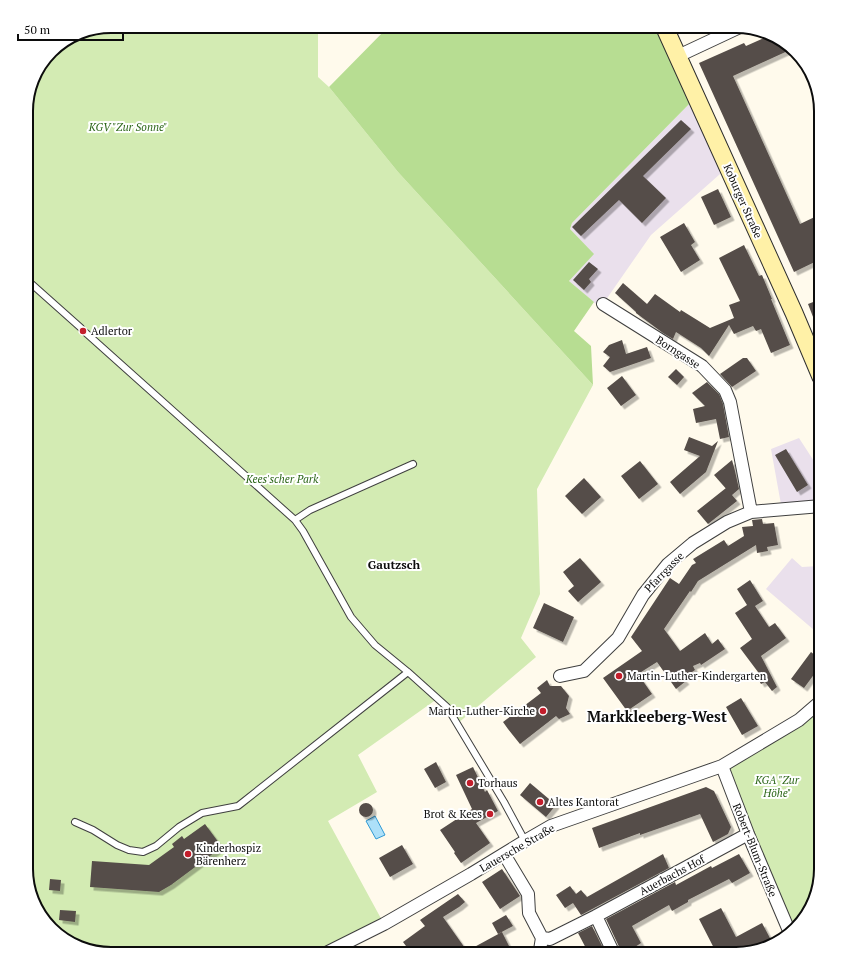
<svg xmlns="http://www.w3.org/2000/svg" width="847" height="980" font-family="'PT Serif',serif">
<style>
.industrial{fill:#eae0ec}
.green{fill:#d3ebb3}
.forest{fill:#b7dd92}
.water{fill:#ade0f9;stroke:#319ad4}
.building{fill:#554d48;filter:url(#shadow)}
.lines{fill:none;stroke-linecap:round;stroke-linejoin:round}
.lane-casing{stroke:#3f3f3f;stroke-width:8}
.street-casing{stroke:#3f3f3f;stroke-width:14}
.secondary-casing{stroke:#2e2e2e;stroke-width:19}
.lane{stroke:#fff;stroke-width:6}
.street{stroke:#fff;stroke-width:12}
.secondary{stroke:#fff1a7;stroke-width:17}
.poi-dot{fill:#c31e2c;stroke:#fff;stroke-width:1.5}
.labels{text-anchor:middle;stroke-width:4;stroke-linejoin:round;paint-order:stroke}
.park-label{font-size:11px;font-style:italic;fill:#2d671a;stroke:#fff}
.street-label{font-size:11px;fill:#0c0c0c;stroke:#fff}
.poi-label{font-size:11px;fill:#0c0c0c;stroke:#fff;text-anchor:start}
.neighbourhood-label{font-size:12px;font-weight:bold;fill:#0c0c0c;stroke:#fff}
.district-label{font-size:15px;font-weight:bold;fill:#0c0c0c;stroke:#fff}
.rim{fill:none;stroke:#0c0c0c;stroke-width:2}
</style>
<defs>
<filter id="shadow"><feDropShadow dx="3.5" dy="3.5" stdDeviation="0" flood-color="#0004"/></filter>
</defs>
<rect width="100%" height="100%" fill="#fffaec"/>
<path class="industrial" d="M696,97L728,167L651,235L603,304L597,305L569,281L593,254L570,229L572,223Z
M799,438L821,472V636L766,589L792,558L802,567L819,566L821,506L782,510L771,449Z"/>
<path class="green" d="M111,26H318V77L329,87L398,172L593,385L537,489L540,594L521,638L536,657L457,724L437,699L358,755L377,792L328,821L384,924L324,954H111L73,945L43,921L26,869V105L35,74L55,47L79,32Z
M821,701V869L812,907L790,933L722,766Z"/>
<path class="forest" d="M389,26H664L696,97L572,223L570,229L594,254L569,281L594,302L574,331L591,346L593,385L398,172L329,87Z"/>
<path class="water" d="M375,816L385,835L376,839L366,821Z"/>
<path class="building" d="M771,35L778,37L792,49L733,76L800,224L821,214V259L794,272L699,63L744,43L746,46Z
M681,120L691,129L643,176L666,198L642,223L619,200L581,236L572,227Z
M718,189L731,217L714,225L701,197Z
M684,223L695,242L691,245L700,260L681,272L660,237Z
M744,245L759,276L762,275L772,299H771L790,345L771,353L761,329L756,331L753,326L734,334L729,325L709,356L701,348L676,332L673,339L663,333L636,313V312L615,293L623,283L647,304L655,294L680,312L681,310L710,328L734,318L729,305L740,301L719,258Z
M589,262L598,269L589,279L591,282L584,290L573,280Z
M821,299V335H820L808,304Z
M622,340L626,354L647,347L651,358L610,372L603,366L610,357L603,352L609,345Z
M743,358H747L756,371L732,387L720,374Z
M676,369L684,377L677,385L668,377Z
M622,376L636,395L621,406L607,388Z
M707,382L719,394L723,404L729,437L720,439L716,419L696,423L693,409L705,406L692,393Z
M689,437L712,446L718,441L706,472L680,494L670,482L700,456L684,450Z
M786,449L808,485L797,492L775,455Z
M732,460L735,471L739,489L732,495L737,501L708,524L697,511L726,488L729,492L714,475Z
M640,461L658,484L639,499L621,476Z
M584,478L601,497L582,514L565,496Z
M762,519L763,524L774,523L778,545L767,547L768,551L757,553L756,545L698,581L691,592L690,591L664,629L680,651L705,633L712,644L718,639L725,649L701,665L700,663L693,666L695,670L683,678L686,681L676,689L657,662L638,674L652,694L627,711L603,678L642,651L631,637L670,578L679,584L692,565L696,563L693,559L724,540L728,546L744,536L742,527L753,526L752,520Z
M580,558L601,582L578,602L568,591L574,586L563,572Z
M750,580L763,601L755,606L769,627L775,623L786,638L761,656L777,687L772,691L765,682L761,684L755,674L758,672L740,648L752,639L735,613L747,605L737,589Z
M544,603L574,617L563,642L533,628Z
M811,652L821,660V665L804,688L791,679Z
M547,680L550,686H561L569,696L566,708L570,714L559,719L556,716L520,744L508,729L503,722L541,693L537,688Z
M741,698L758,726L742,735L726,707Z
M436,762L446,782L435,788L424,769Z
M473,767L485,792L487,790L498,811L476,823L490,843L461,863L454,853L455,852L440,830L472,809L456,775Z
M530,783L556,805L546,817L520,795Z
M706,787L714,791L731,827L728,834L713,842L700,814L640,835V833L599,848L592,828Z
M359 810a7 7 0 1 1 14 0a7 7 0 1 1-14 0Z
M205,824L222,847L171,885L159,892L90,887L92,861L149,865L174,847L172,844L182,836L184,839Z
M402,845L413,864L390,877L379,858Z
M663,854L669,868L581,915L573,903L565,908L556,895L570,886L576,894L581,890L587,897Z
M739,854L750,873L732,883L729,879L688,900V902L672,911L669,905L632,926L641,943L635,947L639,954H621V951L606,919L675,882L676,885L711,866L712,868Z
M502,869L520,896L500,909L482,882Z
M50,879L61,880L60,891L49,890Z
M458,894L465,902L459,907L443,917L467,951L502,932L511,950L503,954H412L403,942L425,926L420,920Z
M721,908L736,937L762,923L771,940L761,945L736,954H717L699,919Z
M60,910L76,911L75,922L59,920Z
M506,915L513,926L498,934L492,923Z
M592,926L606,954H589L578,933Z"/>
<g class="lines">
<g class="lane-casing">
<path id="lane" d="M26,279L81,328
M86,333L295,520L303,531L351,617L375,645L408,672L447,707L504,802L525,841
M295,520L310,510L413,464
M75,822L93,830L117,845L129,850L143,852L156,846L179,827L202,813L238,806L408,672"/>
</g>
<g class="street-casing">
<path id="street" d="M678,56L742,26
M603,304L702,366L725,390L730,402L751,512
M560,676L584,671L618,638L643,595L668,564L693,543L727,522L751,512L821,506
M722,766L748,834L790,933
M504,854L528,894L529,913L542,938L550,939L596,916L748,834
M596,916L614,954
M324,954L384,924L471,874L525,841L551,826L722,766L799,720L821,701
M535,954L540,950L542,938"/>
</g>
<g class="secondary-casing">
<path id="secondary" d="M664,26L794,313L821,377"/>
</g>
<use href="#lane" class="lane"/>
<use href="#street" class="street"/>
<use href="#secondary" class="secondary"/>
</g>
<g class="poi-dot">
<circle cx="83" cy="331" r="4"/>
<circle cx="619" cy="676" r="4"/>
<circle cx="543" cy="711" r="4"/>
<circle cx="470" cy="783" r="4"/>
<circle cx="540" cy="802" r="4"/>
<circle cx="490" cy="814" r="4"/>
<circle cx="188" cy="854" r="4"/>
</g>
<g class="labels">
<g class="park-label">
<text x="128" y="131">KGV "Zur Sonne"</text>
<text x="282" y="483">Kees'scher Park</text>
<text x="777" y="784">KGA "Zur<tspan x="777" dy="13">Höhe"</tspan></text>
</g>
<g class="street-label">
<text transform="translate(743 201) rotate(66)" y="4">Koburger Straße</text>
<text transform="translate(678 352) rotate(33)" y="4">Borngasse</text>
<text transform="translate(664 572) rotate(-46)" y="4">Pfarrgasse</text>
<text transform="translate(517 848) rotate(-30)" y="4">Lauersche Straße</text>
<text transform="translate(755 850) rotate(68)" y="4">Robert-Blum-Straße</text>
<text transform="translate(672 875) rotate(-28)" y="4">Auerbachs Hof</text>
</g>
<g class="poi-label">
<text x="91" y="335">Adlertor</text>
<text x="627" y="680">Martin-Luther-Kindergarten</text>
<text x="535" y="715" text-anchor="end">Martin-Luther-Kirche</text>
<text x="478" y="787">Torhaus</text>
<text x="548" y="806">Altes Kantorat</text>
<text x="482" y="818" text-anchor="end">Brot &amp; Kees</text>
<text x="196" y="852">Kinderhospiz<tspan x="196" dy="13">Bärenherz</tspan></text>
</g>
<g class="neighbourhood-label">
<text x="394" y="569">Gautzsch</text>
</g>
<g class="district-label">
<text x="657" y="722">Markkleeberg-West</text>
</g>
</g>
<path d="M0 0H847V980H0ZM111 33H736A78 78 0 0 1 814 111V869A78 78 0 0 1 736 947H111A78 78 0 0 1 33 869V111A78 78 0 0 1 111 33Z" fill="#fff" fill-rule="evenodd"/>
<path class="rim" d="M111 33H736A78 78 0 0 1 814 111V869A78 78 0 0 1 736 947H111A78 78 0 0 1 33 869V111A78 78 0 0 1 111 33Z"/>
<path d="M18 34v6h105v-6" fill="none" stroke="#0c0c0c" stroke-width="2"/>
<text x="24" y="34" font-size="12" fill="#0c0c0c" stroke="#ffffff" stroke-width="3" paint-order="stroke">50 m</text>
</svg>
